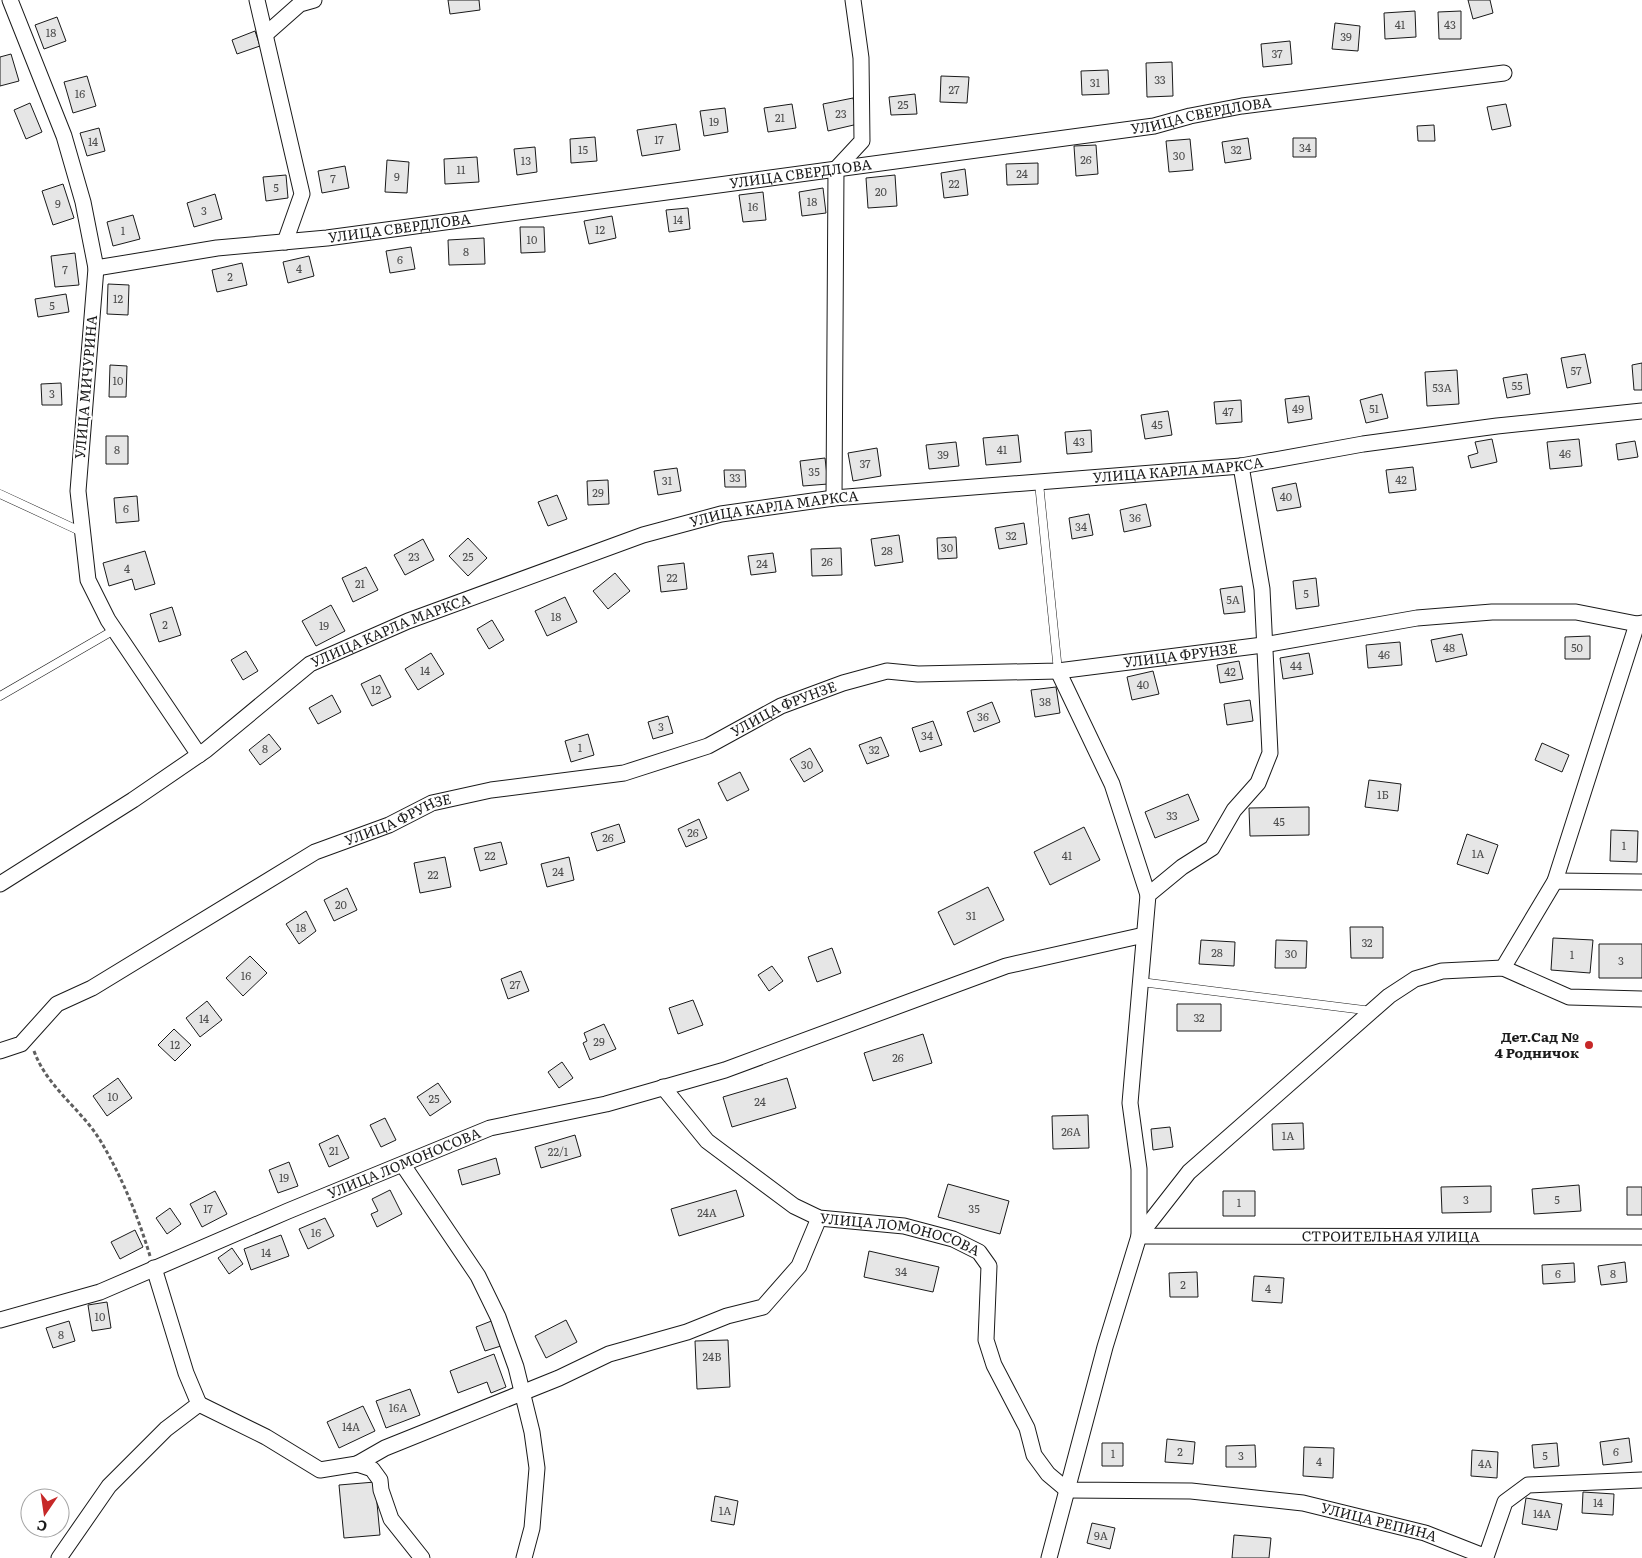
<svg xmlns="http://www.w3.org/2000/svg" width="1642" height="1558" font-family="Literata,serif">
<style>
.building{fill:#e6e6e6;stroke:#1a1a1a}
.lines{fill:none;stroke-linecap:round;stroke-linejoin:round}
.service-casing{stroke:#1a1a1a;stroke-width:9}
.minor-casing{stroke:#1a1a1a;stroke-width:17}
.path{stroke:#5f5f5f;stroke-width:3;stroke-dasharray:4 2.5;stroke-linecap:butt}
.service{stroke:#fff;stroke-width:8}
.minor{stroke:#fff;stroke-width:15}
.poi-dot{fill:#c62828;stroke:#fff;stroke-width:2}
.labels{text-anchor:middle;stroke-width:4;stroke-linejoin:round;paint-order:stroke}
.number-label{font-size:11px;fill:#4d4d4d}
.street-label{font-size:14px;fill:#1a1a1a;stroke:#fff}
.poi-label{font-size:14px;font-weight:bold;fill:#1a1a1a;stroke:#fff;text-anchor:end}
</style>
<rect width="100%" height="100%" fill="#fff"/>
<path class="building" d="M448,0H479L480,10L450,14Z
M1468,0H1490L1493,13L1473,19Z
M1415,11L1416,37L1385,39L1384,13Z
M1461,11V39H1439L1438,12Z
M57,17L66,41L44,49L35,25Z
M1335,23L1360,26L1358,51L1332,49Z
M255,31L260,46L237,54L232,40Z
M1290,41L1292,64L1263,67L1261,44Z
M11,54L19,81L0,86V57Z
M1172,62L1173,96L1147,97L1146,63Z
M1108,70L1109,94L1082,95L1081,71Z
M87,76L96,106L73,113L64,82Z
M941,76L969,77L967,103L940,102Z
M915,94L917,114L891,115L889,97Z
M853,98L858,124L828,131L823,104Z
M30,103L42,132L26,139L14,110Z
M792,104L796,128L768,132L764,108Z
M1506,104L1511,126L1492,130L1487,107Z
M725,108L728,132L704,136L700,111Z
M676,124L680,150L642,156L637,130Z
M1434,125L1435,141H1418L1417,126Z
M99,128L105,151L87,156L80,133Z
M595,137L597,161L571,163L570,139Z
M1248,138L1251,159L1225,163L1222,142Z
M1293,138H1316V157H1293Z
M1190,139L1193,170L1169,172L1166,141Z
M1096,145L1098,174L1076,176L1074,146Z
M535,147L537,172L517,175L514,149Z
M477,157L479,182L445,184L444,159Z
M387,160L409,162L407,193L385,192Z
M1038,163V184L1007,185L1006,164Z
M345,166L349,188L322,193L318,171Z
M965,169L968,195L944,198L941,173Z
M286,175L288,198L266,201L263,177Z
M895,175L897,206L868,208L866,178Z
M63,184L74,218L53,225L42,191Z
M823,188L826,213L802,216L799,192Z
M763,192L766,220L743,222L739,195Z
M215,194L222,219L194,227L187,203Z
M688,208L690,229L669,232L666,210Z
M133,215L140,239L113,246L107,222Z
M612,216L616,238L589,244L584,221Z
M520,227H544L545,252L521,253Z
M484,238L485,264L449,265L448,240Z
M411,247L415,269L390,273L386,251Z
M75,253L79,285L55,287L51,256Z
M309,256L314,276L288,283L283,262Z
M242,263L247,285L217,292L212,270Z
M108,284L129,285L128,315L107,314Z
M66,294L69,312L38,317L35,299Z
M1585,354L1591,383L1567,388L1561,358Z
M1642,363V390H1634L1632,365Z
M110,365L127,366L126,397H109Z
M1457,370L1459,404L1427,406L1425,372Z
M1527,374L1530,394L1507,398L1503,378Z
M61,383L62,405H42L41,384Z
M1382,394L1388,418L1366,423L1360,400Z
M1309,396L1312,419L1288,423L1285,399Z
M1241,400L1242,422L1216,424L1214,402Z
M1168,411L1172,435L1145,439L1141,415Z
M1091,430L1092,452L1067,454L1065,432Z
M1018,435L1021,462L986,465L983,438Z
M106,436H128V464H106Z
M1492,439L1497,462L1471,468L1468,456L1478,453L1475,442Z
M1579,439L1582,466L1550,469L1547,442Z
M1635,441L1638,457L1618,460L1616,444Z
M956,442L959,466L929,469L926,445Z
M877,448L881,476L853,481L848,453Z
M825,458L828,484L803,486L800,461Z
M1413,467L1416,490L1389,493L1386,470Z
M677,468L681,491L658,495L654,471Z
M724,470H745L746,487H725Z
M608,480L609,504L588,505L587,481Z
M1296,483L1301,507L1277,511L1272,488Z
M557,495L567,519L548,526L538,502Z
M137,496L139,521L116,523L114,498Z
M1146,504L1151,526L1124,532L1120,510Z
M1089,514L1093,535L1072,539L1069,518Z
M1024,523L1027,544L999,549L995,528Z
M899,535L903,562L875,566L871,539Z
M956,537L957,558L938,559L937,538Z
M468,538L487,558L468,576L449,556Z
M423,539L434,560L405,575L394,555Z
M841,548L842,575L812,576L811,549Z
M145,551L155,584L135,590L132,579L109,586L103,563Z
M773,553L776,572L751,575L748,556Z
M684,563L687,589L661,592L658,566Z
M366,567L378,590L353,602L342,578Z
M615,573L630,591L608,609L593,591Z
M1316,578L1319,606L1296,609L1293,581Z
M1242,586L1245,612L1224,614L1220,589Z
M565,597L577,622L547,636L535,611Z
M331,605L345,631L316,646L302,621Z
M172,607L181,635L159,642L150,614Z
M492,620L504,640L489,649L477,629Z
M1462,634L1467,655L1436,662L1431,640Z
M1590,636V659H1565V637Z
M1400,642L1402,665L1368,668L1366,645Z
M246,651L258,671L243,680L231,660Z
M431,653L444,674L418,690L405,669Z
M1309,653L1313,674L1283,679L1280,658Z
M1239,661L1243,679L1220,683L1217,665Z
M1153,671L1159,694L1132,700L1127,677Z
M380,675L391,697L372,706L361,684Z
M1056,687L1060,713L1035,717L1031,690Z
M332,695L341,712L318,724L309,708Z
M1250,700L1253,721L1227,725L1224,704Z
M992,702L1000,722L974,732L967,712Z
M668,716L673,733L653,739L648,722Z
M933,721L942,745L920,752L912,728Z
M269,734L281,749L260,765L249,750Z
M588,734L594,755L571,762L565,741Z
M881,737L889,756L867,764L859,745Z
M1542,743L1569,755L1562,772L1535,760Z
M810,748L823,771L804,782L790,759Z
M740,772L749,790L727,801L718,783Z
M1369,780L1401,784L1398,811L1365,807Z
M1188,794L1199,820L1155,838L1145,812Z
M1309,807V835L1250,836L1249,808Z
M699,819L707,838L686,847L678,829Z
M619,824L625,842L597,851L591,833Z
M1084,827L1100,860L1050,885L1034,852Z
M1611,830L1638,831L1637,862L1610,861Z
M1467,834L1498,845L1488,874L1457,864Z
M501,842L507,864L480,871L474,848Z
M445,857L451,887L420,893L414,863Z
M569,857L574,880L547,887L541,864Z
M988,887L1004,920L954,945L938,912Z
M347,888L357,910L334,921L324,900Z
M306,911L316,931L299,944L286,924Z
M1350,927H1383V958H1351Z
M1553,938L1593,940L1590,973L1551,970Z
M1201,940L1235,942L1234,966L1199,964Z
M1276,940L1307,941L1306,968H1275Z
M1599,944H1642V978H1599Z
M832,948L841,973L817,982L808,957Z
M250,956L267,973L243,996L226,978Z
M772,966L783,981L769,991L758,975Z
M521,971L529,991L508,999L501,979Z
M693,1000L703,1025L678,1034L669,1008Z
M207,1001L222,1020L200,1037L186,1018Z
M1177,1004H1221V1031H1177Z
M604,1024L616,1049L590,1060L583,1043L587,1041L584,1033Z
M174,1029L191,1045L175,1061L158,1045Z
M923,1034L932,1063L873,1081L864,1053Z
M562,1062L573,1078L559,1088L548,1072Z
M118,1078L132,1098L107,1116L93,1096Z
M787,1078L796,1108L732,1127L723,1097Z
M438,1083L451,1102L430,1116L417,1097Z
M1088,1115L1089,1148L1053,1149L1052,1116Z
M385,1118L396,1140L381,1147L370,1125Z
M1303,1123L1304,1149L1273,1150L1272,1124Z
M1170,1127L1173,1147L1153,1150L1151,1129Z
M338,1135L349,1158L329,1167L319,1144Z
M575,1135L581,1156L541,1168L535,1147Z
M496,1158L500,1174L462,1185L458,1170Z
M289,1162L298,1186L278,1193L269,1170Z
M948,1184L1009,1201L1000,1234L938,1217Z
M1579,1185L1581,1211L1534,1214L1532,1189Z
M1491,1186V1212L1442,1213L1441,1187Z
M1627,1187H1642V1215H1627Z
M390,1190L402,1214L377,1227L371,1214L378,1211L372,1199Z
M736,1190L744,1216L679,1236L671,1209Z
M215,1191L227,1214L202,1227L190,1204Z
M1223,1191H1255V1216H1223Z
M170,1208L181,1224L167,1234L156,1218Z
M325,1218L334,1236L308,1249L299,1229Z
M135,1230L143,1247L120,1259L111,1242Z
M281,1235L289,1256L251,1270L244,1249Z
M232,1248L243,1264L229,1274L218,1258Z
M869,1251L939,1267L933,1292L864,1277Z
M1625,1262L1627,1282L1601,1285L1598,1266Z
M1574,1263L1575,1282L1543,1284L1542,1265Z
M1197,1272L1198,1297H1170L1169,1273Z
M1254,1276L1284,1278L1282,1303L1252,1301Z
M107,1302L111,1328L92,1331L88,1305Z
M494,1320L504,1345L485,1351L476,1327Z
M566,1320L577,1342L546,1358L535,1336Z
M69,1321L75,1341L53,1348L46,1328Z
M728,1340L730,1387L697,1389L695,1341Z
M494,1354L506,1387L491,1393L487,1382L458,1393L450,1371Z
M410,1389L420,1415L386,1428L376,1401Z
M363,1406L375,1431L339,1448L327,1422Z
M1629,1438L1632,1462L1603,1465L1600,1442Z
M1167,1439L1195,1442L1193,1464L1165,1462Z
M1102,1443H1123V1466H1102Z
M1557,1443L1559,1466L1534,1468L1532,1445Z
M1255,1445L1256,1467H1226V1446Z
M1304,1447L1334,1448L1333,1478L1303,1476Z
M1472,1450L1498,1452L1497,1478L1471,1476Z
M375,1482L380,1535L344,1538L339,1485Z
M1583,1492L1614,1494L1613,1515L1582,1513Z
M715,1496L738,1501L734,1525L711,1521Z
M1526,1498L1562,1504L1557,1530L1522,1524Z
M1092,1523L1115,1528L1110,1549L1087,1543Z
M1234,1535L1271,1538L1269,1558H1232Z"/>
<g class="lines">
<g class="service-casing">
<path id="service" d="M1039,483L1058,671
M0,494L82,532
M0,696L114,630
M1141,982L1372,1011"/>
</g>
<g class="minor-casing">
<g id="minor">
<path d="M10,0L64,136L83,202L96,268L78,491L88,580L108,620L199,755"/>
<path d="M257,0L302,194L285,242"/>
<path d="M266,34L300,4L314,0"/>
<path id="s1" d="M96,268L217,248L327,238L1154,126L1190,116L1242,106L1504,73"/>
<path id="s2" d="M1241,466L1262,589L1270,753L1258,783L1234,810L1212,848L1182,867L1148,895L1130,1103L1139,1169V1236L1642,1237"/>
<path d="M834,498L836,169L862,141L861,58L853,0"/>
<path d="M1058,671L1112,784L1148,895"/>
<path d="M1555,881L1637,624"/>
<path id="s3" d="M0,884L133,800L206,750L310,664L408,621L643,535L721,514L834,498L1241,466L1363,444L1497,426L1642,411"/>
<path d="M1503,968L1555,881L1642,882"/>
<path id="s4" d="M0,1051L21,1044L57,1004L92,988L315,852L389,825L432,803L491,790L624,773L708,746L781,706L843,683L887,671L918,674L1058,671L1263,645L1417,618L1492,612H1576L1637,624L1642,623"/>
<path id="s5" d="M663,1087L707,1141L794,1206L819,1218L904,1226L953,1239L979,1252L989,1266L986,1340L994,1365L1027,1428L1034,1455L1048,1474L1067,1490L1191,1491L1303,1503L1425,1533L1486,1557L1505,1502L1528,1485L1642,1480"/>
<path d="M403,1165L478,1276L498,1317L516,1367L532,1432L537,1468L532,1528L524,1558"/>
<path id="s6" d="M0,1320L100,1292L288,1211L490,1128L606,1104L725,1070L1006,966L1144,935"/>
<path d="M199,1404L266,1437L320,1470L357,1464L372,1469L380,1480L381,1490L391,1519L422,1558"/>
<path d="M357,1464L385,1448L559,1378L609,1354L687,1332L727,1316L763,1307L799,1266L819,1218"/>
<path d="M59,1558L109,1486L166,1429L199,1404L186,1373L154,1268"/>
<path d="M1049,1558L1105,1347L1139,1236L1189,1172L1389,996L1415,979L1442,971L1503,968L1569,997L1642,999"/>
</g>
</g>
<path class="path" d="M34,1051C47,1087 80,1108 100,1140C121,1175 138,1216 150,1256"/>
<use href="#service" class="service"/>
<use href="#minor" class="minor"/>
</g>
<circle class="poi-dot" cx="1589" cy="1045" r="5"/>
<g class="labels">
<g class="number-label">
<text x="1400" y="29">41</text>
<text x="1450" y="29">43</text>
<text x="51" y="37">18</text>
<text x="1346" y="41">39</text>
<text x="1277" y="58">37</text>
<text x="1160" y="84">33</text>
<text x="1095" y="87">31</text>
<text x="954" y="94">27</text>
<text x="80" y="98">16</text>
<text x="903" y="109">25</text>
<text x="841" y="118">23</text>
<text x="780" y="122">21</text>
<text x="714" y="126">19</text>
<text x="659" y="144">17</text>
<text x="93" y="146">14</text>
<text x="1305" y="152">34</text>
<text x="583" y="154">15</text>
<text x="1236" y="154">32</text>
<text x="1179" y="160">30</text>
<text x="1086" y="164">26</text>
<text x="526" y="165">13</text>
<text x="461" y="174">11</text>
<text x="1022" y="178">24</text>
<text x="397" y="181">9</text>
<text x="333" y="183">7</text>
<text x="954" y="188">22</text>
<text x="276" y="192">5</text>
<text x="881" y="196">20</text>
<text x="812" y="206">18</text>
<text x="58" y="208">9</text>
<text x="753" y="211">16</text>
<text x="204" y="215">3</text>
<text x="678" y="224">14</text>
<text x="600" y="234">12</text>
<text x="123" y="235">1</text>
<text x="532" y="244">10</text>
<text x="466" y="256">8</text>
<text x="400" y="264">6</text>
<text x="299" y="273">4</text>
<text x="65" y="274">7</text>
<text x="230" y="281">2</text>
<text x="118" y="303">12</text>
<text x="52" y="310">5</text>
<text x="1576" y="375">57</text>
<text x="118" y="385">10</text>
<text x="1517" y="390">55</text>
<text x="1442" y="392">53А</text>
<text x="52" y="398">3</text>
<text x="1298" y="413">49</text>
<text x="1374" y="413">51</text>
<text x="1228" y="416">47</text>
<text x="1157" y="429">45</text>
<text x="1079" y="446">43</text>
<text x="117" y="454">8</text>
<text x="1002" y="454">41</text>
<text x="1565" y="458">46</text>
<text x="943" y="459">39</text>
<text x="865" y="468">37</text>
<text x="814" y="476">35</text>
<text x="735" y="482">33</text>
<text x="1401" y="484">42</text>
<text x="667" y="485">31</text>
<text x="598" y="497">29</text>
<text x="1286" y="501">40</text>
<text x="126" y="513">6</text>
<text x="1135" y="522">36</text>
<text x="1081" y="531">34</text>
<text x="1011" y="540">32</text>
<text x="947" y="552">30</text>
<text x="887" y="555">28</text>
<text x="414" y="561">23</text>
<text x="468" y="561">25</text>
<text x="827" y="566">26</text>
<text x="762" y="568">24</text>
<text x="127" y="573">4</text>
<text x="672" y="582">22</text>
<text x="360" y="588">21</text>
<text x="1306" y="598">5</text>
<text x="1233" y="604">5А</text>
<text x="556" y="621">18</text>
<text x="165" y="629">2</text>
<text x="324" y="630">19</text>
<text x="1449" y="652">48</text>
<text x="1577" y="652">50</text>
<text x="1384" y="659">46</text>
<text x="1296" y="670">44</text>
<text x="425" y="675">14</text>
<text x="1230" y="676">42</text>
<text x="1143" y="689">40</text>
<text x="376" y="694">12</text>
<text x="1045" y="706">38</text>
<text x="983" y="721">36</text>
<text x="661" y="731">3</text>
<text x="927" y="740">34</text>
<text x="580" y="752">1</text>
<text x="265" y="753">8</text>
<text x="874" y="754">32</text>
<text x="807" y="769">30</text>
<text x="1383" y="799">1Б</text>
<text x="1172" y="820">33</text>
<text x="1279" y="826">45</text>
<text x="693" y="837">26</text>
<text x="608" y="842">26</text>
<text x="1624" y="850">1</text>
<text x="1478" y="858">1А</text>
<text x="490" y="860">22</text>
<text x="1067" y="860">41</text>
<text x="558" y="876">24</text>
<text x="433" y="879">22</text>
<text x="341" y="909">20</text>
<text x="971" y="920">31</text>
<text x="301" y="932">18</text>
<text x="1367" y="947">32</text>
<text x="1217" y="957">28</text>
<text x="1291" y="958">30</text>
<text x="1572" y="959">1</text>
<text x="1621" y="965">3</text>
<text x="246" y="980">16</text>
<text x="515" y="989">27</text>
<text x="1199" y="1022">32</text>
<text x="204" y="1023">14</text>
<text x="599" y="1046">29</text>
<text x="175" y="1049">12</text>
<text x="898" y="1062">26</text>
<text x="113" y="1101">10</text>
<text x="434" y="1103">25</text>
<text x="760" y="1106">24</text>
<text x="1071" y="1136">26А</text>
<text x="1288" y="1140">1А</text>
<text x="334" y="1155">21</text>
<text x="558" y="1156">22/1</text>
<text x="284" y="1182">19</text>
<text x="1466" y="1204">3</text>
<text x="1557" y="1204">5</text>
<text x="1239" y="1207">1</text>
<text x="208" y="1213">17</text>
<text x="974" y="1213">35</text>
<text x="707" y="1217">24А</text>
<text x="316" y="1237">16</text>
<text x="266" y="1257">14</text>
<text x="901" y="1276">34</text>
<text x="1558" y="1278">6</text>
<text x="1613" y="1278">8</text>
<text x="1183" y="1289">2</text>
<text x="1268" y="1293">4</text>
<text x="100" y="1321">10</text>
<text x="61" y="1339">8</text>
<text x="712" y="1361">24В</text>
<text x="398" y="1412">16А</text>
<text x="351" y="1431">14А</text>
<text x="1180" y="1456">2</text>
<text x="1616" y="1456">6</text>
<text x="1113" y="1458">1</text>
<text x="1241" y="1460">3</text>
<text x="1545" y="1460">5</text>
<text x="1319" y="1466">4</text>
<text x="1485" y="1468">4А</text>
<text x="1598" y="1507">14</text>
<text x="725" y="1515">1А</text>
<text x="1542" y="1518">14А</text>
<text x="1101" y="1540">9А</text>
</g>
<g class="street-label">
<text dy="5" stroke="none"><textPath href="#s1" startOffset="1116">УЛИЦА СВЕРДЛОВА</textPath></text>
<text dy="5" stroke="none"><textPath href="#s1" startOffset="711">УЛИЦА СВЕРДЛОВА</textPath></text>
<text dy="5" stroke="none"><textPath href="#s1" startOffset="306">УЛИЦА СВЕРДЛОВА</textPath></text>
<text transform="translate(86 387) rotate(-85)" y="5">УЛИЦА МИЧУРИНА</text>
<text dy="5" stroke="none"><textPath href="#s3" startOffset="1278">УЛИЦА КАРЛА МАРКСА</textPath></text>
<text dy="5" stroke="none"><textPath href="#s3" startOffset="872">УЛИЦА КАРЛА МАРКСА</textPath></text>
<text dy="5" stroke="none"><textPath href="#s3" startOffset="468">УЛИЦА КАРЛА МАРКСА</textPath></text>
<text dy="5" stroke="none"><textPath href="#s4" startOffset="1275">УЛИЦА ФРУНЗЕ</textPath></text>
<text dy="5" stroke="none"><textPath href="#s4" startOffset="870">УЛИЦА ФРУНЗЕ</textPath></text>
<text dy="5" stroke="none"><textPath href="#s4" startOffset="465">УЛИЦА ФРУНЗЕ</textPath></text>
<text dy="5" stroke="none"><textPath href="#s6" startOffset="434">УЛИЦА ЛОМОНОСОВА</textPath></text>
<text dy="5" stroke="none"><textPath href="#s5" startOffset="289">УЛИЦА ЛОМОНОСОВА</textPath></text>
<text dy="5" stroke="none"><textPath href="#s2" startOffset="1075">СТРОИТЕЛЬНАЯ УЛИЦА</textPath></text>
<text dy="5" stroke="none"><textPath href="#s5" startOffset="951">УЛИЦА РЕПИНА</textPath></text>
</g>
<g class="poi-label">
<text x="1579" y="1042">Дет.Сад №<tspan x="1579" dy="16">4 Родничок</tspan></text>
</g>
</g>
<g transform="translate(45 1513) rotate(193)"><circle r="24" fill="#ffffff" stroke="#a3a3a3"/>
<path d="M0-4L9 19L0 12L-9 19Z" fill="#c62828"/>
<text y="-8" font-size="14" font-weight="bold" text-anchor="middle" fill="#1a1a1a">С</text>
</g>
</svg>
